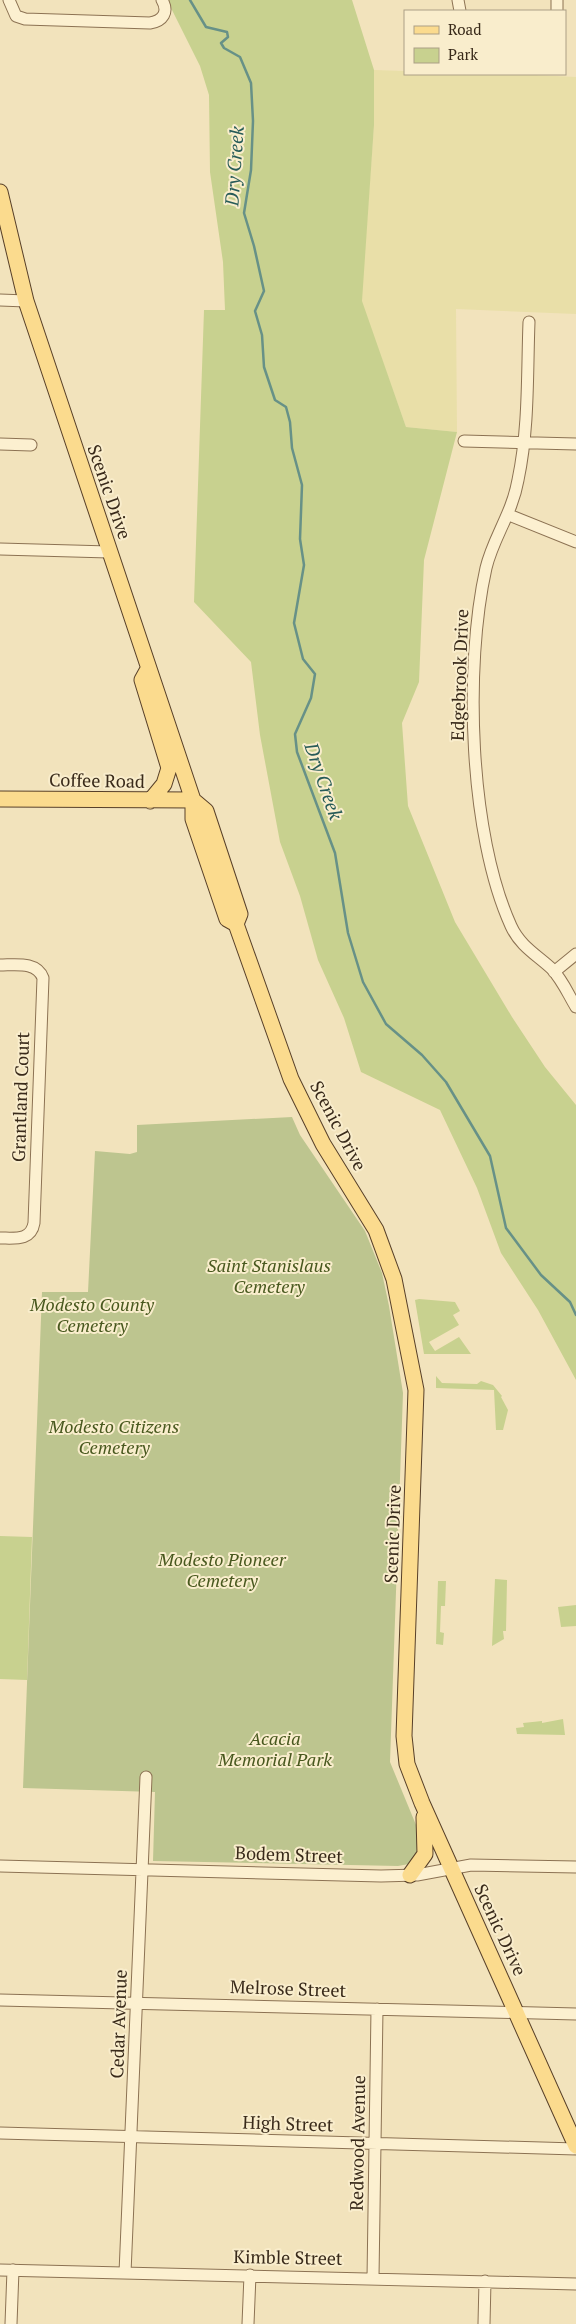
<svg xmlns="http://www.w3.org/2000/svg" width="576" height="2324" font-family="'PT Serif',serif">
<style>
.farmland{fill:#e9dfa8}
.green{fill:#c8d18f}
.cemetery{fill:#bdc58f}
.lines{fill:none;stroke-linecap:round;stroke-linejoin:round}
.stream{stroke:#679187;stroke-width:2.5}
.minor-casing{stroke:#8c7253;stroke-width:13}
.major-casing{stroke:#584029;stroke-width:17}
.minor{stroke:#fcf0d0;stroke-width:11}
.major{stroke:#fbdb8e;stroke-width:15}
.labels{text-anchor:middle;stroke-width:4;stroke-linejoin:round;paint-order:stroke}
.street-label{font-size:18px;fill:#392a1a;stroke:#f9edcc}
.park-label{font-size:18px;font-style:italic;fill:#48581e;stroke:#f9edcc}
.water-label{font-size:19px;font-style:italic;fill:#275b58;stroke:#f9edcc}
</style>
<rect width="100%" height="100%" fill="#f2e3bc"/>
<path class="farmland" d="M374,70L405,71V74H514L576,77V314L456,309L457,432L406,427L361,301L374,125Z"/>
<path class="green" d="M167,0H352L374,70V125L362,301L406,427L457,432L424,560L419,682L402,723L408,806L455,922L512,1017L545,1067L576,1105V1380L538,1310L501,1253L477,1188L440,1110L361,1072L344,1018L318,960L300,896L280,842L260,735L251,662L194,602L204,310H225L223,262L210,172L209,95L200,66Z
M419,1299L455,1302L460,1311L453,1315L459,1325L429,1342L435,1351L459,1337L471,1354H424L415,1300Z
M436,1376L442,1383L477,1384L481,1381L493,1385L502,1396L501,1397L508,1410L503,1430H496L494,1390L436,1388Z
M0,1536L32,1537L27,1680L0,1679Z
M495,1579L507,1580L506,1631H503L504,1639L492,1646Z
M438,1581H446L445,1606H441L440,1632L444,1633L443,1645L436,1644Z
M576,1605V1626L561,1627L558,1607Z
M563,1719L565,1735L517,1734L516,1728L524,1727L523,1723L542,1721V1723Z"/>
<path class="cemetery" d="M292,1117L300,1135L365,1231L382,1273L389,1306L403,1393L390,1762L421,1837L422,1850L409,1864L398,1866L153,1861L155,1792L23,1788L42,1292H88L95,1151L130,1154L137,1152V1125Z"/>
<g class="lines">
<path class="stream" d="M190,0L206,27L227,32L228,37L221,43L224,48L240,57L251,83L253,121L251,170L244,213L254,246L264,291L255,311L262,335L264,367L275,400L286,407L290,422L292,448L302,485L300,539L304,565L294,623L303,659L315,674L311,698L295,734L297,752L335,853L348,933L363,982L386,1024L422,1055L446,1082L490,1156L506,1228L541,1275L570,1302L576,1315"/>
<g class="minor-casing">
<path id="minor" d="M9,0L16,16L25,19L150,23C163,21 169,12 162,0
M458,0L460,11
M557,11V0
M0,300L26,301
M529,322C527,375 529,428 518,480C512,514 493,538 486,568C464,666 469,834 511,926C520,946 537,955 552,969C563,981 568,994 576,1007
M464,441L576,444
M0,444L31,445
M509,515L576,542
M0,549L109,552
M0,965C15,965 37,961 43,978L34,1223C31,1241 15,1238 0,1238
M554,972L576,954
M0,1866L381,1876L417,1875L471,1865L576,1867
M0,2000L576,2014
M0,2133L576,2149
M0,2270L576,2284
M125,2273L146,1777
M373,2278L377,2009
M11,2324L13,2270
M248,2324L250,2275
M484,2324L485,2281"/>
</g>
<g class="major-casing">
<path id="major" d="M0,192L26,301L193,800V819L227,919L236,924L291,1079L323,1144L376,1230L394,1279L416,1390L404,1736L407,1764L422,1803L576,2146
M147,671L142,680L169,768L164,784L150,801
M0,799L193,800
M193,800L206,811L240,914L236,924
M410,1875L425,1854L424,1817"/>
</g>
<use href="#minor" class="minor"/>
<use href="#major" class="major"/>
</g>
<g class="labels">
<g class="street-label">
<text transform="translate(109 492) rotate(71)" y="6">Scenic Drive</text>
<text transform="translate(460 675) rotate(-88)" y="6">Edgebrook Drive</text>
<text transform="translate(97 781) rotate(1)" y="6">Coffee Road</text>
<text transform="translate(21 1097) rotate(-88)" y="6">Grantland Court</text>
<text transform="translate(338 1126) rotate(62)" y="6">Scenic Drive</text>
<text transform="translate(393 1534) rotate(-88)" y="6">Scenic Drive</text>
<text transform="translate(289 1855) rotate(2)" y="6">Bodem Street</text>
<text transform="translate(500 1930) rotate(65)" y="6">Scenic Drive</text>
<text transform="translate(288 1989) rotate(2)" y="6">Melrose Street</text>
<text transform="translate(119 2024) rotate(-88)" y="6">Cedar Avenue</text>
<text transform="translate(288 2124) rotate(2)" y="6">High Street</text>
<text transform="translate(358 2143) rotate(-89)" y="6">Redwood Avenue</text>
<text transform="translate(288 2258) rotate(1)" y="6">Kimble Street</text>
</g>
<g class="park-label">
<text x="269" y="1272">Saint Stanislaus<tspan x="269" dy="21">Cemetery</tspan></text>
<text x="92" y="1311">Modesto County<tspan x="92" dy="21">Cemetery</tspan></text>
<text x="114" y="1433">Modesto Citizens<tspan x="114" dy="21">Cemetery</tspan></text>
<text x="222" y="1566">Modesto Pioneer<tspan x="222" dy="21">Cemetery</tspan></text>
<text x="275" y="1745">Acacia<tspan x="275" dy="21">Memorial Park</tspan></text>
</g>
<g class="water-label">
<text transform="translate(234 166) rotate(-86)" y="7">Dry Creek</text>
<text transform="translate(324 781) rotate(71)" y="7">Dry Creek</text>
</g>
</g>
<rect x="404" y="10" width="162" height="65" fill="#f9edcc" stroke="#ac9f85"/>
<rect x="414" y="26" width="25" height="8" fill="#fbdb8e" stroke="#ac9f85"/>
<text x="448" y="35" font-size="15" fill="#392a1a">Road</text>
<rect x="414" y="48" width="25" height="15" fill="#c8d18f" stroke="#ac9f85"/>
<text x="448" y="60" font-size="15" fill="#392a1a">Park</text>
</svg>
